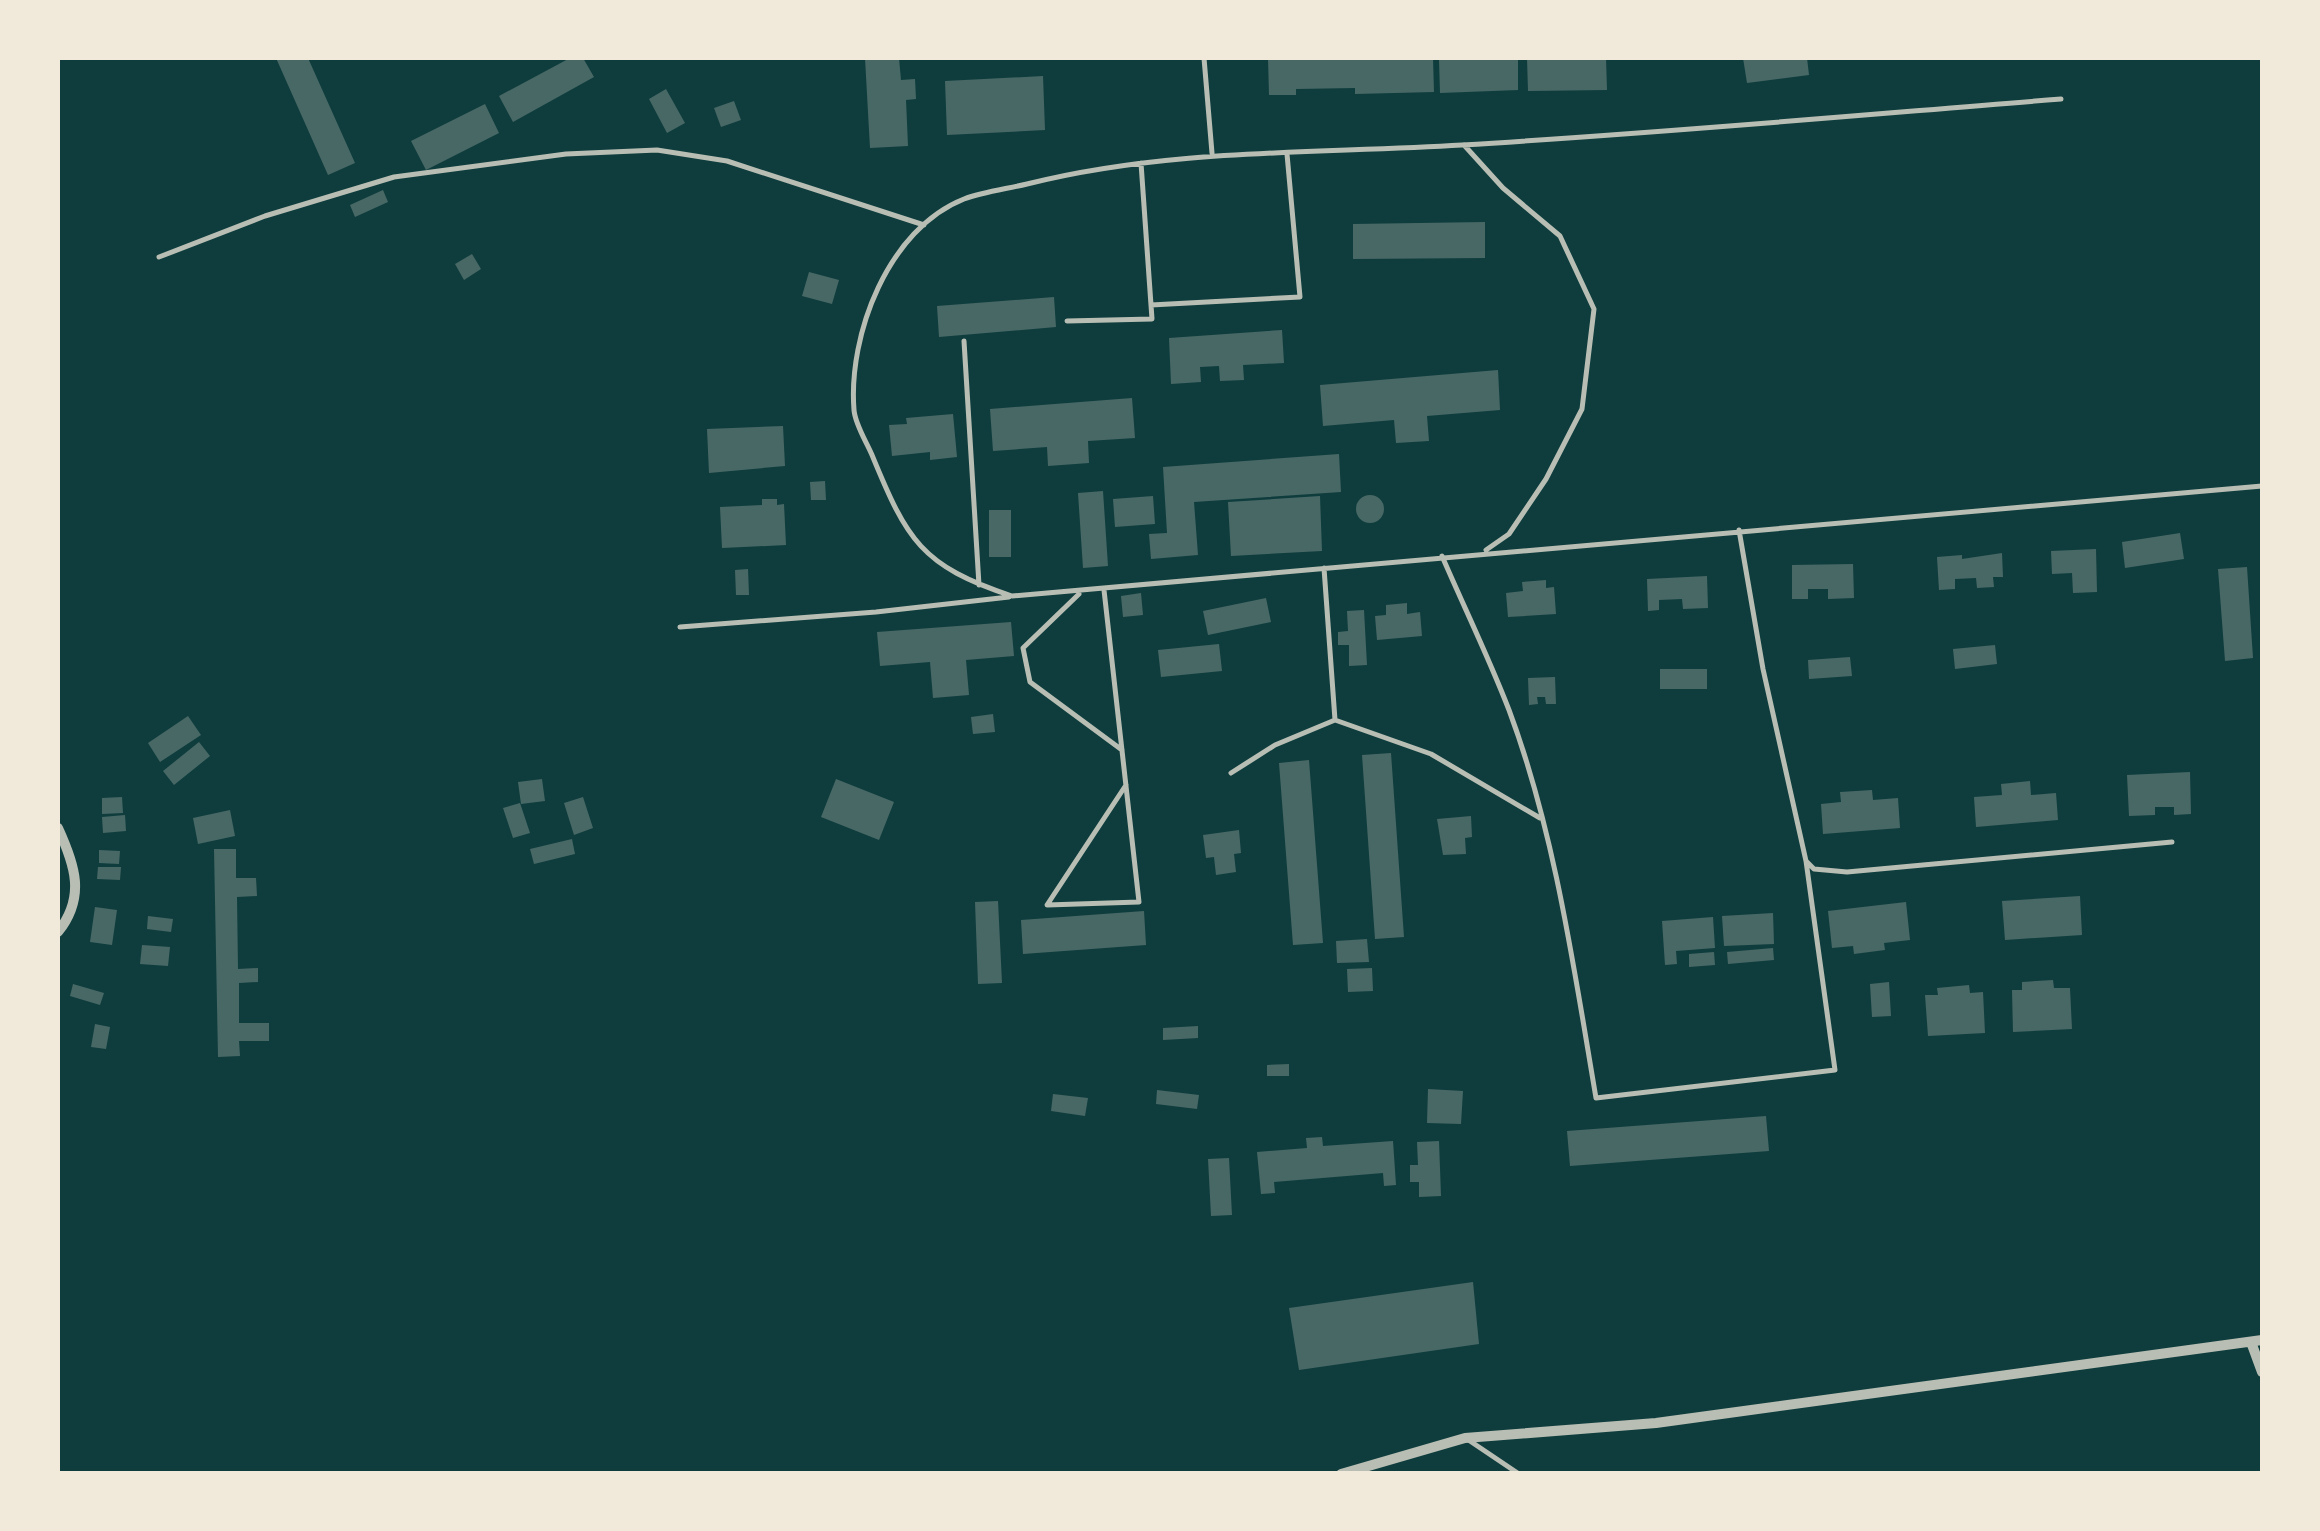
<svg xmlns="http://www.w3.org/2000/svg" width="2320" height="1531" font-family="Lato,sans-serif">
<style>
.building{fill:#486865}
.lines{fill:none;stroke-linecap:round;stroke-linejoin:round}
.service{stroke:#b8beb3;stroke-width:5}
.minor{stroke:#b8beb3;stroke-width:10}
</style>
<rect width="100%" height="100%" fill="#0f3d3e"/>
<path class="building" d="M276,58H308L355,163L328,175Z
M570,58H583L594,77L513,122L499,96Z
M865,58H899L901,80L915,79L916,99L906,100L908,146L870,148Z
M1268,58H1433L1434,92L1355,94V88L1296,89V95H1269Z
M1518,58V90L1440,93L1439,59Z
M1527,58H1606L1607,90L1528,91Z
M1743,58H1807L1809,75L1747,83Z
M1043,76L1045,130L947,135L945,81Z
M666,89L685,123L667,133L649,99Z
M734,101L741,120L721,127L714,108Z
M485,104L499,133L426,170L411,141Z
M383,190L388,202L355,217L350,205Z
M1485,222V258L1353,259V224Z
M472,254L481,269L464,280L455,264Z
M809,272L839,280L832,304L802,296Z
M1054,297L1056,327L939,337L937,306Z
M1282,330L1284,363L1243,365L1244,380L1220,381L1219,366L1200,367L1201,382L1171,384L1169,338Z
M1498,370L1500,410L1427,416L1429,441L1396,443L1394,420L1323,426L1320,385Z
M1132,398L1135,438L1088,441L1089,463L1048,466L1047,447L993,451L990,409Z
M953,414L957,457L930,460V452L892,456L889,425L907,424L906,418Z
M783,426L785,466L709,473L707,429Z
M1339,454L1341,492L1194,502L1198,555L1151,559L1149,534L1167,533L1163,467Z
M825,481L826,500H811L810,482Z
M1103,491L1108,566L1083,568L1078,493Z
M1356 509a14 14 0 1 1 28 0a14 14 0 1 1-28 0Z
M1153,496L1155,524L1115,527L1113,499Z
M1320,496L1322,551L1231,556L1228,502Z
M762,499H777V505L784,504L786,545L722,548L720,507L762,505Z
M989,510H1011V557H989Z
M2180,533L2184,559L2125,568L2122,542Z
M2096,549L2097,592L2073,593L2072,573L2052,574L2051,551Z
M2002,553L2003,577H1993L1994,587L1977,588L1976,578L1955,579V589L1939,590L1937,557L1962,555V559Z
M1853,564L1854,598L1828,599V589H1808V599H1792V565Z
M2247,567L2253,658L2225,661L2218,569Z
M748,569L749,595H736L735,570Z
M1707,576L1708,608L1683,609L1682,599L1659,600V610L1648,611L1647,579Z
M1546,580V588L1554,587L1556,614L1508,617L1506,593L1523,591L1522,582Z
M1141,593L1143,615L1123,617L1121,596Z
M1266,598L1271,622L1208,635L1203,611Z
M1407,603V614L1420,612L1422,636L1377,640L1375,616L1386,615V605Z
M1364,610L1367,665L1349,666V645H1338V632L1348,631L1347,611Z
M1011,622L1014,656L966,660L969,695L933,698L930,662L880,666L877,632Z
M1219,644L1222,671L1161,677L1158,650Z
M1995,645L1997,664L1955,669L1953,649Z
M1850,657L1852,676L1809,679L1808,660Z
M1660,669H1707V689H1660Z
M1555,677L1556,704H1546L1545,697H1537L1538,704L1529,705L1528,678Z
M993,714L995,732L973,734L971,717Z
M188,716L201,735L160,762L148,743Z
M199,742L210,756L174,785L163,771Z
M1391,753L1404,937L1375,939L1362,755Z
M1309,760L1323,943L1293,945L1279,763Z
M2190,772L2191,814L2174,815V807H2155V815L2129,816L2127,775Z
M542,779L545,801L521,804L518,782Z
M836,779L894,802L879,840L821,817Z
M2030,781L2031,795L2056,793L2058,820L1976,827L1974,797L2002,795L2001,784Z
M1872,790L1873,800L1898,798L1900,828L1823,834L1821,804L1841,802L1840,792Z
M122,797L123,813L102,814V798Z
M583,797L593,828L574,835L564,803Z
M520,803L530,833L513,838L503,808Z
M230,810L235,836L198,844L193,818Z
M125,815L126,831L103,833L102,817Z
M1471,816L1472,837L1465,838L1466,854L1443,855L1437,819Z
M1239,830L1241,853L1234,854L1236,872L1216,875L1214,857L1206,858L1203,835Z
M572,839L575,854L534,864L530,849Z
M214,849H236V878H256L257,896L237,897L238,969L258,968V982L239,983V1023H269V1041H239L240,1056L218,1057Z
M99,850L120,851L119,864L99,863Z
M98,867H121L120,880L97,879Z
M2080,896L2082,935L2005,940L2002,901Z
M998,901L1002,983L978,984L975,902Z
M1906,902L1910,940L1884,943L1885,950L1854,954L1853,946L1832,948L1828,911Z
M95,907L117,910L112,945L90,942Z
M1144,911L1146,945L1023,954L1021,920Z
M1773,913L1774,944L1724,946L1722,916Z
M148,916L173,919L171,932L147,929Z
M1713,917L1715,948L1676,951L1677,964L1665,965L1662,921Z
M1367,939L1369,962L1337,963L1336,941Z
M142,945L170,947L168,966L140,964Z
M1773,948L1774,960L1728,964L1727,952Z
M1714,952L1715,965L1689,967V954Z
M1372,968L1373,991L1348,992L1347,969Z
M2053,980L2054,988H2070L2072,1029L2013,1032L2012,990H2022V982Z
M1889,982L1891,1016L1872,1017L1870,984Z
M73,984L104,993L100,1005L70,996Z
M1969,985L1970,993L1983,992L1985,1033L1928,1036L1925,995H1938L1937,988Z
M95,1024L110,1027L106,1049L91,1047Z
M1198,1026V1038L1163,1040V1028Z
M1289,1064V1076H1267V1065Z
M1428,1089L1463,1091L1461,1124L1427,1123Z
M1157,1090L1199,1095L1197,1109L1156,1104Z
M1053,1094L1088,1098L1085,1116L1051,1111Z
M1766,1116L1769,1151L1570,1166L1567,1131Z
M1322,1137L1323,1146L1393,1141L1396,1185L1384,1186L1383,1173L1274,1182L1275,1193L1261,1194L1257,1152L1307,1148L1306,1138Z
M1439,1141L1441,1196L1419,1197V1182H1410V1165H1418L1417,1142Z
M1229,1158L1232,1215L1211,1216L1208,1159Z
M1473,1282L1479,1344L1299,1370L1289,1308Z"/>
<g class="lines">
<path class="service" d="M1204,58L1212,153
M2061,99C1862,115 1662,133 1462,145C1316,154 1170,148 1027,184C1006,189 983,192 964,199C888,229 848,335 854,410C855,424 866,441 872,455C907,540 921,566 1012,596L2262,486
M1464,145L1503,188L1560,236L1594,309L1582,409L1546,479L1509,534L1486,550
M1141,163L1151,305L1300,297L1287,154
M159,257L265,216L394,177L566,154L657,150L727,161L924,225
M1067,321L1152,319L1151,305
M964,341L979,585
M1739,530L1763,669L1806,861L1814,869L1847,872L2172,842
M1442,556C1464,607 1489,658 1509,710C1555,833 1574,969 1596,1098L1835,1070L1806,861
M1324,568L1335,720L1431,754L1540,818
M1104,590L1139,902L1047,905L1126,785
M1079,594L1023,648L1030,682L1122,750
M680,627L876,612L1009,597
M1231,773L1275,745L1335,720
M1467,1439L1519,1474"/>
<path class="minor" d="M58,828C75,865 86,897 58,932
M2251,1342L2262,1372
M1341,1474L1465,1438L1656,1423L2262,1340"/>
</g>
<rect width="2320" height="1531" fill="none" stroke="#f1e9da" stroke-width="120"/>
</svg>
